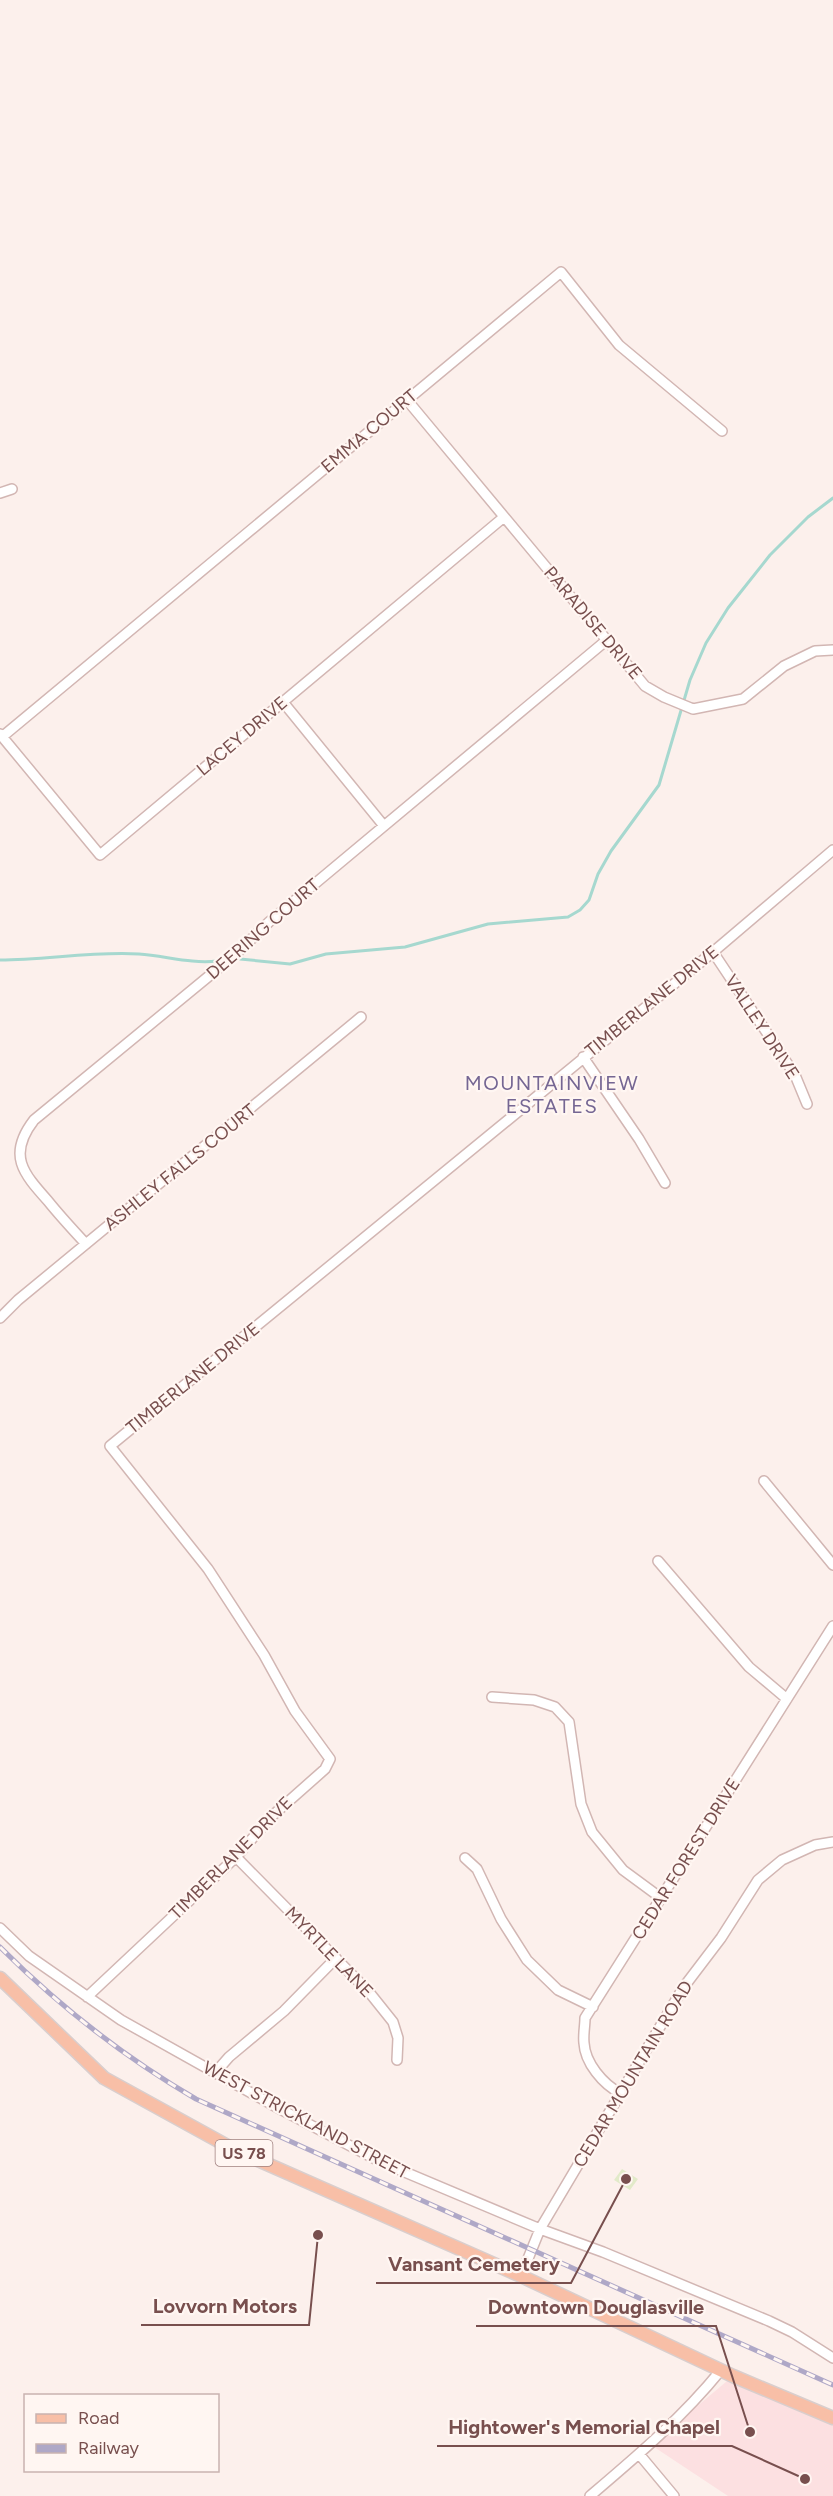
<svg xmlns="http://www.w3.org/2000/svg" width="833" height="2496" font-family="Figtree,sans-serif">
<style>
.commercial{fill:#fce0e1}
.green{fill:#e2eac9}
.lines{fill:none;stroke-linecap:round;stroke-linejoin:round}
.stream{stroke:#a6d8cf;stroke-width:3}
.minor-casing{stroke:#d2b6b3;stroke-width:12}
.major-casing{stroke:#d9cecd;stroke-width:15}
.minor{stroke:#fff;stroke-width:9}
.major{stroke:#f8bfa7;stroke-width:12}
.rail-casing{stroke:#afa8c7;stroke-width:5}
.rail{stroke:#fff6f2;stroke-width:3;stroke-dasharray:9;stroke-linecap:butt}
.labels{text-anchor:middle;stroke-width:4.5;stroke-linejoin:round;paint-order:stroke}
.shield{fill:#fff6f2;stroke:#a0817f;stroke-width:1.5}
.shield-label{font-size:16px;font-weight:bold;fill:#784f4e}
.street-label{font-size:18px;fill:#784f4e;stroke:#fff6f2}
.neighbourhood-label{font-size:20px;letter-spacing:1.5px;fill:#756693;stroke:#fff6f2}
.leader{fill:none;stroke:#784f4e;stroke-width:2}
.callout-dot{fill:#784f4e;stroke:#fff6f2;stroke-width:2}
.callout-label{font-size:20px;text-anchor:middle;font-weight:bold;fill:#784f4e;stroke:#fff6f2;stroke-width:4.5;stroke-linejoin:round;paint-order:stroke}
</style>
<rect width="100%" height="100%" fill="#fcf0ec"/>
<path class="commercial" d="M733,2376L833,2418V2496H728L651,2445Z"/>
<path class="green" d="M622,2169L638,2179L630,2190L614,2180Z"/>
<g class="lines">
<path class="stream" d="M240,959L290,964L326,954L405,947L488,924L568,917L580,910L589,900L598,874L611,851L659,785L690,680L706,643L728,608L770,555L808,517L833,498
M0,960C46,960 93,951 139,954C166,956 191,964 217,961"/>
<g class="minor-casing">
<path id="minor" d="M407,400L645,686L664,697L693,709L743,699L784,666L815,651L833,650
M0,493L12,489
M283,702L384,826
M0,734L100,855L504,517
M2,737L561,272L619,345L722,431
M713,952L795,1075L807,1104
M583,1057L639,1139L665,1183
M86,1244C73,1230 60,1216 48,1201C23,1173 7,1155 34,1120L237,953L269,922L608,639
M0,1318L18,1300L361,1017
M764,1481L833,1565
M658,1561L749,1667L787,1699
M492,1697L534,1700L555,1707L569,1722L581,1804L592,1832L623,1870L661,1898
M236,1857L369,1992L393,2022L398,2038L397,2060
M465,1858L477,1869L501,1919L527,1960L558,1990L593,2007
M0,1928L29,1956L121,2020L280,2109L381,2162L540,2229L603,2252L769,2321L792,2332L833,2358
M87,1997L236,1857L272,1816L325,1769L330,1759L295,1711L264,1655L208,1569L110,1446L713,952L833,850
M215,2073L229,2057L284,2011L336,1958
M620,2093C603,2084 585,2063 584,2043C583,2035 585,2026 585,2018L833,1626
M521,2276L540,2229L683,1988L721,1938L758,1880L782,1860L815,1845L833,1842
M639,2454L674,2496
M590,2496C637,2456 682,2418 721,2370"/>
</g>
<g class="major-casing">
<path id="major" d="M0,1978L104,2078L233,2149L521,2276L733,2376L833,2418"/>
</g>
<use href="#minor" class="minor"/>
<use href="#major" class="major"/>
<g class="rail-casing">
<path id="rail" d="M0,1947C60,2007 124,2057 196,2099L833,2385"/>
</g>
<use href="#rail" class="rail"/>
</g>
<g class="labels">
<rect class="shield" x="215.5" y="2140" width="57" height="26" rx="4.5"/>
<g class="shield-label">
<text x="244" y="2159">US 78</text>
</g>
<g class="street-label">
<text transform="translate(369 431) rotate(-40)" y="6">EMMA COURT</text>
<text transform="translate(593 623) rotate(50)" y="6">PARADISE DRIVE</text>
<text transform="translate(242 736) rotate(-40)" y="6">LACEY DRIVE</text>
<text transform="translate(263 929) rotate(-41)" y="6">DEERING COURT</text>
<text transform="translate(652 1001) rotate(-39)" y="6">TIMBERLANE DRIVE</text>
<text transform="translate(762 1027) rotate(57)" y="6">VALLEY DRIVE</text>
<text transform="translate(180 1167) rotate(-39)" y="6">ASHLEY FALLS COURT</text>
<text transform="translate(193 1378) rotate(-39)" y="6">TIMBERLANE DRIVE</text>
<text transform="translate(231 1858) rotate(-45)" y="6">TIMBERLANE DRIVE</text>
<text transform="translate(686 1859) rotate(-58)" y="6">CEDAR FOREST DRIVE</text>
<text transform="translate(329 1952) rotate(46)" y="6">MYRTLE LANE</text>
<text transform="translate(633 2074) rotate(-59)" y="6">CEDAR MOUNTAIN ROAD</text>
<text transform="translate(306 2120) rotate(28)" y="6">WEST STRICKLAND STREET</text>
</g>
<g class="neighbourhood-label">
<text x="552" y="1090">MOUNTAINVIEW<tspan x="552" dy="23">ESTATES</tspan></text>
</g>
</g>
<path class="leader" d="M626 2179L571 2283H376M318 2235L309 2325H141M750 2432L716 2326H476M805 2479L732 2446H437"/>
<g class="callout-dot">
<circle cx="626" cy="2179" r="6"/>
<circle cx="318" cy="2235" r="6"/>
<circle cx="750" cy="2432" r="6"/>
<circle cx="805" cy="2479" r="6"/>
</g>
<g class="callout-label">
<text x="474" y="2271">Vansant Cemetery</text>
<text x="225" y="2313">Lovvorn Motors</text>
<text x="596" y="2314">Downtown Douglasville</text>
<text x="584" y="2434">Hightower's Memorial Chapel</text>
</g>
<rect x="24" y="2394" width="195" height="78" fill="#fff6f2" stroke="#c9b3b0" stroke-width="1.5"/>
<rect x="36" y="2414" width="30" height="9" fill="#f8bfa7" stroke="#c9b3b0" stroke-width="1.5"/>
<text x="78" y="2424" font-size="18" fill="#784f4e">Road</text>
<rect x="36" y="2444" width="30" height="9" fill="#afa8c7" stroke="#c9b3b0" stroke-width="1.5"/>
<text x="78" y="2454" font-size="18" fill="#784f4e">Railway</text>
</svg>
